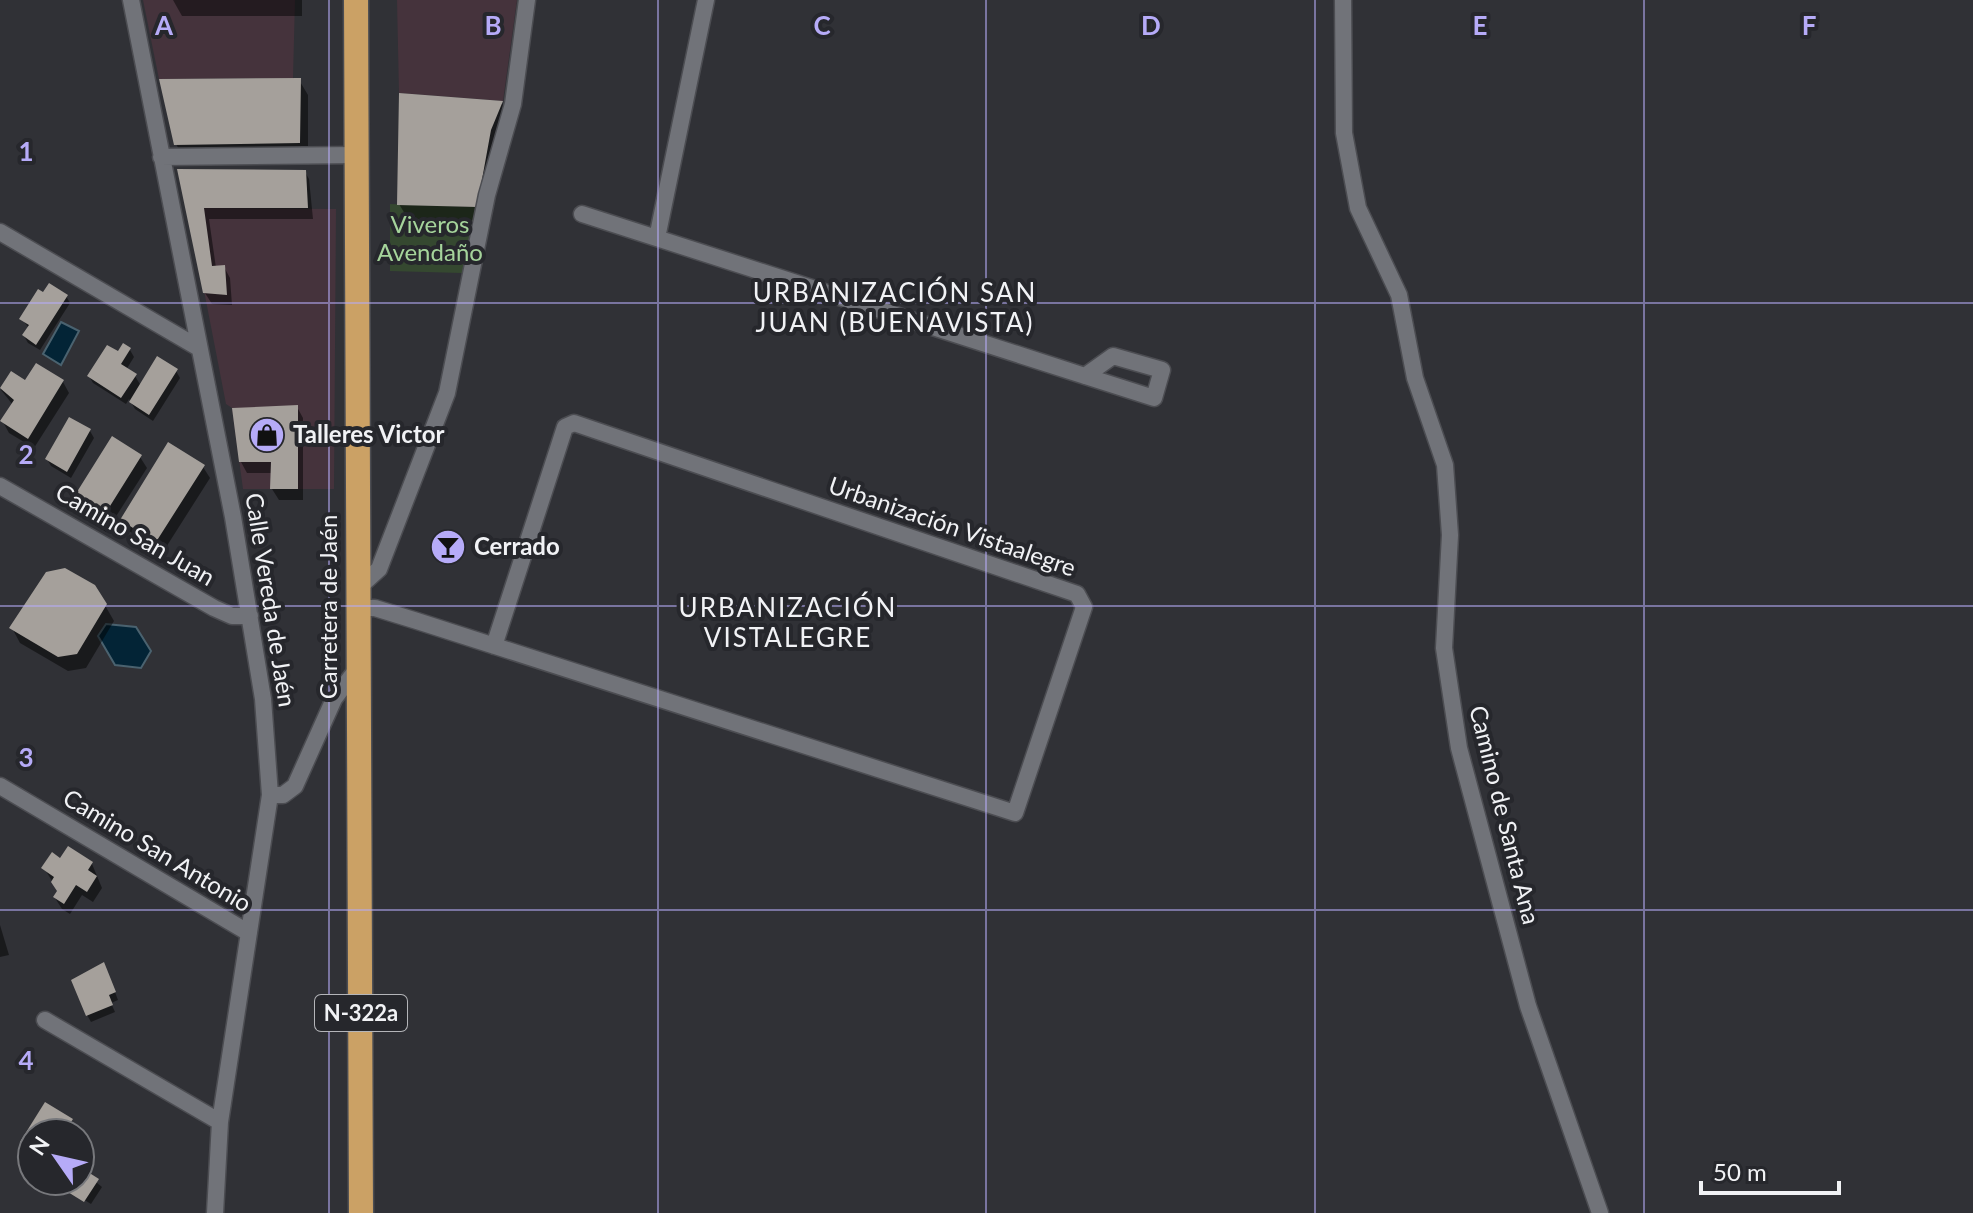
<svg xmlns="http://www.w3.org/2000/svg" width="1973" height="1213" font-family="Lato,sans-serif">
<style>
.industrial{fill:#45333c}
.green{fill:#354830}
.water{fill:#032436;stroke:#4a626f;stroke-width:2}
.shadow{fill:#0007}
.building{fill:#a5a09b}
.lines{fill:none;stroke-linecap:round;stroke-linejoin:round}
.street-casing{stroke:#4c4d52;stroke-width:19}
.highway-casing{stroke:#4c4d52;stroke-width:27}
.street{stroke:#717379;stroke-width:16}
.highway{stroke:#cba165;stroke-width:24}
.grid{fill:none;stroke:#b6abf8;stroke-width:2;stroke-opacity:0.55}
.labels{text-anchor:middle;stroke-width:8;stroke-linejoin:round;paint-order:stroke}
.shield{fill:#26272c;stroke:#b4b5b9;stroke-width:2}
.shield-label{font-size:22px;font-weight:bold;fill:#f1f2f5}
.park-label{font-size:24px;fill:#a5d49b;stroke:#26272c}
.poi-label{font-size:24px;font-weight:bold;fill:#f1f2f5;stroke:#26272c;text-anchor:start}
.street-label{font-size:24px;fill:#f1f2f5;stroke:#26272c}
.neighbourhood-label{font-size:26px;letter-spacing:2px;fill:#f1f2f5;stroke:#26272c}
.grid-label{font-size:26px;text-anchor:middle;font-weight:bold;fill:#b6abf8;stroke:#26272c;stroke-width:8;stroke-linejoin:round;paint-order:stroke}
</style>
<rect width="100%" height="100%" fill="#303136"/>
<path class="industrial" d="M143,0H295L293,78L159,79Z
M397,0H517L503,101L399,93Z
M188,208L336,209L334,489H243L232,408L226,404Z"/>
<path class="green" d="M390,204L477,207L462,273L390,271Z"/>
<path class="water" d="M61,322L79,331L61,365L43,354Z
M106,624L136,627L151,651L141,668L115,665L98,636Z"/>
<path class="shadow" d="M302,0V16H182L173,0Z
M299,80L308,95V157L185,160L176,144Z
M502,103L508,114L485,221L408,219L399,204Z
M179,171L305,172L309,179L313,219H209L216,268L224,267L230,278L232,305L212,304L205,293Z
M66,296L70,303L40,350L28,343L24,336L29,328L22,319Z
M130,350L134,357L126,370L135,376L141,386L176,371L180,378L153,421L135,409L129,399L126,404L93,383L89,376Z
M11,374L25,383L63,382L69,393L34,448L9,433L3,422L13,405L1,390Z
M297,407L303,418V500H279L272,489L273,473H247L241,462Z
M90,431L94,438L71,478L51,466L47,459Z
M140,457L147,468L106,532L78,514L72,503Z
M203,467L210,478L163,552L129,531L122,520Z
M65,570L94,586L114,621L86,668L68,671L20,643L12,628Z
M61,860L92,864L102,888L93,902L82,895L70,914L62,909L55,898L59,892L44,868Z
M0,925L9,955L0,957Z
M107,971L118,1000L111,1003L115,1012L91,1022L87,1015Z
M45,1105L72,1121L78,1132L32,1133V1156L22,1142Z
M80,1169L102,1187L91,1204L54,1181H80Z"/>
<path class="building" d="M301,78L300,143L174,145L159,79Z
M399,93L503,101L491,130L477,207L397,205Z
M177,169L306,170L308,208H204L212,266L225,265L227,295L203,293Z
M49,283L68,295L36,345L22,335L29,325L19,319L38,289L43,292Z
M123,343L131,348L121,364L137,374L121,398L87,376L107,345L118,351Z
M157,356L178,369L149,415L129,402Z
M36,363L64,380L28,439L0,421L14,400L0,388L11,371L25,380Z
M298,405V489H270L271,462H239L232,408Z
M69,417L91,429L67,472L45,459Z
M112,436L142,455L100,522L70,503Z
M168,442L205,465L156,542L120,520Z
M65,568L95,585L107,604L77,654L58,657L9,628L46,572Z
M68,846L93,862L88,870L97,876L87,892L76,885L64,904L53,897L57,891L51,882L54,877L41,868L52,852L60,858Z
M104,962L116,992L109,995L113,1005L86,1016L71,980Z
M45,1102L73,1119L64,1133H32V1150L20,1142Z
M80,1167L99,1179L84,1202L50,1181H80Z"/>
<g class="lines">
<g class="street-casing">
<path id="street" d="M131,0L233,517L263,699L270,795L220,1122L215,1213
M1343,0L1344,133L1358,208L1399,295L1415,378L1445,465L1450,535L1444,648L1459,748L1528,1006L1600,1213
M161,157L356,155
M582,214L1085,376L1154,398L1162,370L1113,356L1085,376
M0,232L199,348
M657,238L706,0
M0,486L214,608L232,616H250
M357,589L379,569L447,393L487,195L513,104L527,0
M357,608H375L417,621L1015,813L1084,607L1077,594L574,423L565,427L494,646
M0,786L249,933
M270,795H283L295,786L334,699L357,669
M45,1020L220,1122"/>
</g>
<g class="highway-casing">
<path id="highway" d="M356,0L361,1213"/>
</g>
<use href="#street" class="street"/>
<use href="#highway" class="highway"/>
</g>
<path class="grid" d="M329,0V1213M658,0V1213M986,0V1213M1315,0V1213M1644,0V1213M0,303H1973M0,606H1973M0,910H1973"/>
<defs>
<g id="shop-disc" transform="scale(1.8)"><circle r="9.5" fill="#b6abf8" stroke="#26272c"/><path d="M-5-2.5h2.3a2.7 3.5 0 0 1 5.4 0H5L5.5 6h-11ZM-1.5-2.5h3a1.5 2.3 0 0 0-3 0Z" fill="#111"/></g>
<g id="bar-disc" transform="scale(1.8)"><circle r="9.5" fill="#b6abf8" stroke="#26272c"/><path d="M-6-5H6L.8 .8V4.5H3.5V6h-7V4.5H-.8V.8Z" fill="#111"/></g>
</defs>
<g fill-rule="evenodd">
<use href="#shop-disc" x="267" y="435"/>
<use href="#bar-disc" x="448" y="547"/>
</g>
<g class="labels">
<rect class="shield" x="315" y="995" width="92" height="36" rx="6"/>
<g class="shield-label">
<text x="361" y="1021">N-322a</text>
</g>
<g class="park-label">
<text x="430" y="233">Viveros<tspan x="430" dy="28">Avendaño</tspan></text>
</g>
<g class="poi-label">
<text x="293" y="443">Talleres Victor</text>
<text x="474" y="555">Cerrado</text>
</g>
<g class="street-label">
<text transform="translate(952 527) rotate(19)" y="8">Urbanización Vistaalegre</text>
<text transform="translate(135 535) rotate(30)" y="8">Camino San Juan</text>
<text transform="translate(270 600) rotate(81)" y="8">Calle Vereda de Jaén</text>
<text transform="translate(329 607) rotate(-90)" y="8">Carretera de Jaén</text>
<text transform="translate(1504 815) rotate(76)" y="8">Camino de Santa Ana</text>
<text transform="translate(157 851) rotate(31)" y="8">Camino San Antonio</text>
</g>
<g class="neighbourhood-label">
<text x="895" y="302">URBANIZACIÓN SAN<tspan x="895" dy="30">JUAN (BUENAVISTA)</tspan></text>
<text x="788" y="617">URBANIZACIÓN<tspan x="788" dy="30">VISTALEGRE</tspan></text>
</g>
</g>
<g class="grid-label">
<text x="164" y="35">A</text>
<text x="493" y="35">B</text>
<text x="822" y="35">C</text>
<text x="1151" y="35">D</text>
<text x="1480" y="35">E</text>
<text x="1809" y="35">F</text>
<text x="26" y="161">1</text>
<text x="26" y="464">2</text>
<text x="26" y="767">3</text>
<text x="26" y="1070">4</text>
</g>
<g transform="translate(56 1157) rotate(304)"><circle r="38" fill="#26272c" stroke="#77787c" stroke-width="2"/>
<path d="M0-6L14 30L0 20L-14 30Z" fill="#b6abf8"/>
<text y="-12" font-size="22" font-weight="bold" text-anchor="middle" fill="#f1f2f5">N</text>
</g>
<path d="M1701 1181v12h138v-12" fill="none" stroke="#f1f2f5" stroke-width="4"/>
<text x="1713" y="1181" font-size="24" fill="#f1f2f5" stroke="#26272c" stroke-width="6" paint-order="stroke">50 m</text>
</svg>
